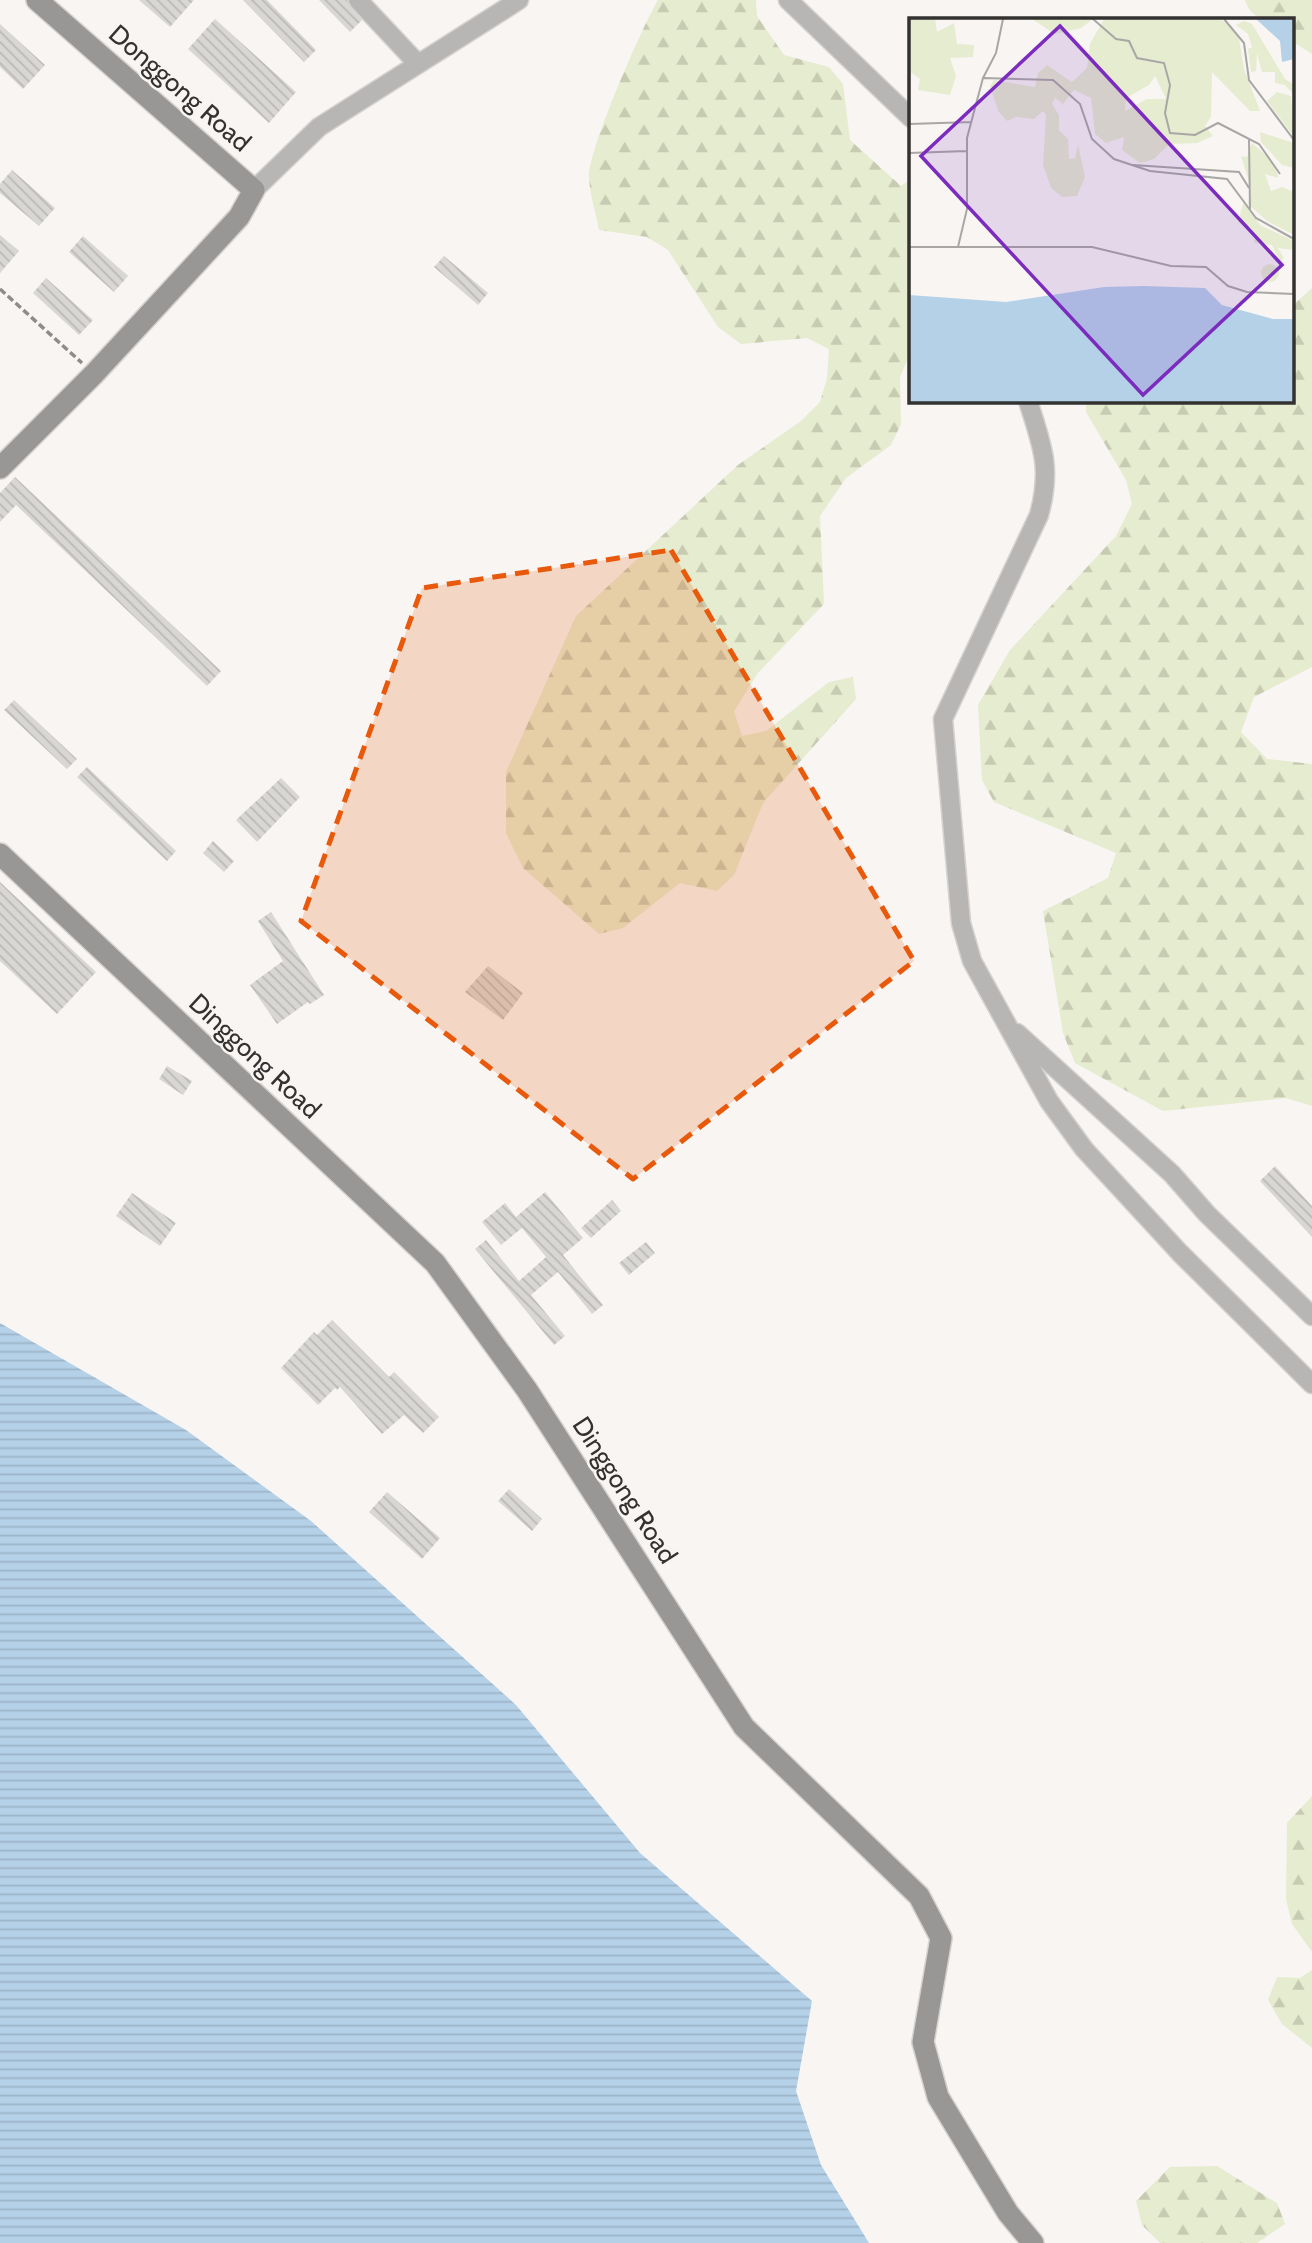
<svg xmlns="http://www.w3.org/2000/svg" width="1312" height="2243" font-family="Cabin,sans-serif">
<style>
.forest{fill:url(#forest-firs)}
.water{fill:url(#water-rules)}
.building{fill:url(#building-back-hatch)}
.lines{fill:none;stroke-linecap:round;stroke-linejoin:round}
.street-casing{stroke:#d5d2d0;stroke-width:21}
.secondary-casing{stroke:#d5d2d0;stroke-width:24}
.path{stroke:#8e8c8a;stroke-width:3.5;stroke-dasharray:7 3.5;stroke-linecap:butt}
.street{stroke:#b7b6b5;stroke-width:18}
.secondary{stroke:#989795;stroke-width:21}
.marked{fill:#e8590c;fill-opacity:0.2;stroke:#e8590c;stroke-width:5;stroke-dasharray:14 9;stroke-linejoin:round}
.labels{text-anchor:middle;stroke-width:5;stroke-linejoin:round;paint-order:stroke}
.street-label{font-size:26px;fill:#333231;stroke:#f8f5f3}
.inset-road{fill:none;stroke:#a9a7a5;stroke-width:2}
.view{fill:#7b2cbf;fill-opacity:0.15;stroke:#7b2cbf;stroke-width:3.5}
.inset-edge{fill:none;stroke:#333231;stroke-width:3.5}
</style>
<defs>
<pattern id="forest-firs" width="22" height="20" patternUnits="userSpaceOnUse" patternTransform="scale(1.75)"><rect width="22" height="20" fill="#e6eccf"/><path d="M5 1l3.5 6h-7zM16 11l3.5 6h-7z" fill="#c6cbb2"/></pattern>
<pattern id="water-rules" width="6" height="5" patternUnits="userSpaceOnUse" patternTransform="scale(1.75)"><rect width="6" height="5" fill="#b5d1e8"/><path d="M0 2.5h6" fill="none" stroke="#9cb4c7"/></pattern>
<pattern id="building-back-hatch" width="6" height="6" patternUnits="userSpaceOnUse" patternTransform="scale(1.75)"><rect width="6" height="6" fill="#d9d7d4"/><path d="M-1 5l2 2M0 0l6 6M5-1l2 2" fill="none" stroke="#bbb9b6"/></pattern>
</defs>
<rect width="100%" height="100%" fill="#f8f5f3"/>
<path class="forest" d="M658,0H756L757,16L784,55L829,67L843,84L850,140L901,186L911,179V351L900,377L901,424L891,445L846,478L820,516L824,604L758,673L734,711L742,736L766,731L829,682L853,677L856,699L763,803L734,875L717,891L680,883L623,928L599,934L523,868L506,833V772L576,616L738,465L801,421L820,402L827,378L829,349L807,338L741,344L718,327L668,250L647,237L599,230C596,213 589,193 589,176C589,148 642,27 658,0Z
M1245,0H1312V54L1293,42V19C1270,19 1253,24 1245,0Z
M1312,288V667L1254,697L1241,732L1267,759L1312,764V1106L1286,1098L1163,1111L1075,1063L1063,1033L1043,911L1108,878L1116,853L994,802L982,780L978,705L1010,650L1116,536L1132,504L1126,480L1086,412V401H1293V305Z
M1312,1796V1952L1292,1924L1286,1899L1287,1823Z
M1312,1970V2048L1282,2024L1268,2000L1277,1977L1300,1978Z
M1217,2166L1277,2203L1285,2224L1257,2243H1160L1142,2225L1136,2201L1170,2167Z"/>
<path class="water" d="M0,1323L186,1430L311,1521L516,1705L640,1853L812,2001L796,2091L821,2165L869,2243H0Z"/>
<path class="building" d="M139,0H194L170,27Z
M243,0H267L316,50L304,62Z
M319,0H347L362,20L350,32Z
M215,19L296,92L269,123L188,49Z
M0,24L45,65L23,89L0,67Z
M12,170L55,208L39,226L0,193V184Z
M0,235L19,251L0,273Z
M83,236L128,276L114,292L69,252Z
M444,256L488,293L478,305L434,267Z
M46,278L93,320L79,335L33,293Z
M15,477L221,671L207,686L16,505L0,522V493Z
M14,700L77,759L67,769L4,710Z
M87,767L176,851L167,861L77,777Z
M281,778L300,797L257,842L236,820Z
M213,841L234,861L224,872L203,853Z
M0,882L96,972L57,1014L0,961Z
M271,912L324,995L310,1004L308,1002L277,1024L250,985L283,961L258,921Z
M488,966L523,993L503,1020L465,992Z
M167,1066L192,1081L183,1095L159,1079Z
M1275,1166L1312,1206V1237L1260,1181Z
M545,1192L583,1238L563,1255L603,1305L592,1314L558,1272L531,1295L565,1336L554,1345L475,1249L486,1240L519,1281L546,1257L522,1228L501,1245L482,1222L505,1203L516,1217Z
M132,1193L176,1223L160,1246L116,1216Z
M612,1200L621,1211L591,1238L581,1228Z
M646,1242L655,1253L629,1275L619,1263Z
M332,1320L389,1377L394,1372L439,1417L423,1433L404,1415L382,1434L340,1387L337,1390L335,1388L318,1405L281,1368L314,1332L317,1335Z
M509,1489L542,1519L532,1531L498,1501Z
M387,1492L440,1538L422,1559L369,1512Z"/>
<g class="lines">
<g class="street-casing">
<path id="street" d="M358,0L418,64
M788,0L911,118
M254,190L319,127L519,0
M1028,401C1042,446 1052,467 1039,515L943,719L961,923L972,961L1049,1101L1084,1149L1180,1253L1312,1384
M1017,1033L1172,1174L1207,1214L1312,1316"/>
</g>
<g class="secondary-casing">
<path id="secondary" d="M0,468L94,374L239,217L254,190L37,0
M0,854L435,1263L527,1390L744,1727L919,1896L941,1938L923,2042L938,2097L1008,2213L1033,2243"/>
</g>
<path class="path" d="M0,289L82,363"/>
<use href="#street" class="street"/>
<use href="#secondary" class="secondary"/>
</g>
<path class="marked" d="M671,550L914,961L633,1179L301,921L422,588Z"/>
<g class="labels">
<g class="street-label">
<text transform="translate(180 88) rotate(41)" y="9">Donggong Road</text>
<text transform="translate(255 1056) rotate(43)" y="9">Dinggong Road</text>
<text transform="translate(625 1490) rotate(57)" y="9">Dinggong Road</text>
</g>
</g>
<g transform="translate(909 18)">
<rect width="385" height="385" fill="#f8f5f3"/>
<path d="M0,1H26L28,14L45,5L48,26L65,27L64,39L41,40L47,58L41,77L9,72L11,61L0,53ZM123,1H184L172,10L146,16ZM195,1H310L319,6L330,21L335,51L351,93H341L303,54L302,99L296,108L304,118L288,125L260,126L245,141L231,145L213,132L215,119L197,125L186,116L182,80L165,72L154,86L146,80L143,86L150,97V112L159,121L160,141L166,140L169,126L176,159L168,178L153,179L142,170L134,147L137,97L134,93L125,101L107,99L98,103L89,93L81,68L85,62L126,69L129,55L138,47L163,64L178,50L181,26ZM246,58L257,81H238L216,93L217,80L240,67ZM335,3L343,6L376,61L385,67V77L376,67L366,65V54H353L348,35L347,53L342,54L339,31L343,29L339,16L327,7ZM368,74L382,78L385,119L358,83ZM351,114L385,125V150L373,147L352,124ZM343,125L360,140L368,155L369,160L356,156L362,173L373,169L385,174V217L358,203L339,186L342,170L332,138L338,139ZM335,183L351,207L385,223V232L369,230L375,240L371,244L363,227L345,225L346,216L329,204ZM352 255a9 9 0 1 1 18 0a9 9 0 1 1-18 0Z" fill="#e6eccf" fill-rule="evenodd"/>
<path d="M347,1H385V41L373,44L371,23ZM235,268L296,270L313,287L364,301H385V384H0V277L97,284L195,269Z" fill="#b5d1e8"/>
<path class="inset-road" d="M184,1L207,21L220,23L228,40L255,45L261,67L256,95L261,115L286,117L309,105L350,126L371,156M315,1L335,25L340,62L385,122M74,60L87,35L94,1M0,106L63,104M340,122L341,191M0,135L58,133M224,147L330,154L340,170M0,229H183L262,248L297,249L319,268L338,274L385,276M49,229L58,191V120L74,60L144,62L171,86L183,121L205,141L241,153L318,161L347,200L385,221"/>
<path class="view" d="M151,8L373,247L234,377L12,138Z"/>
<rect width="385" height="385" class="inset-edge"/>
</g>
</svg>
